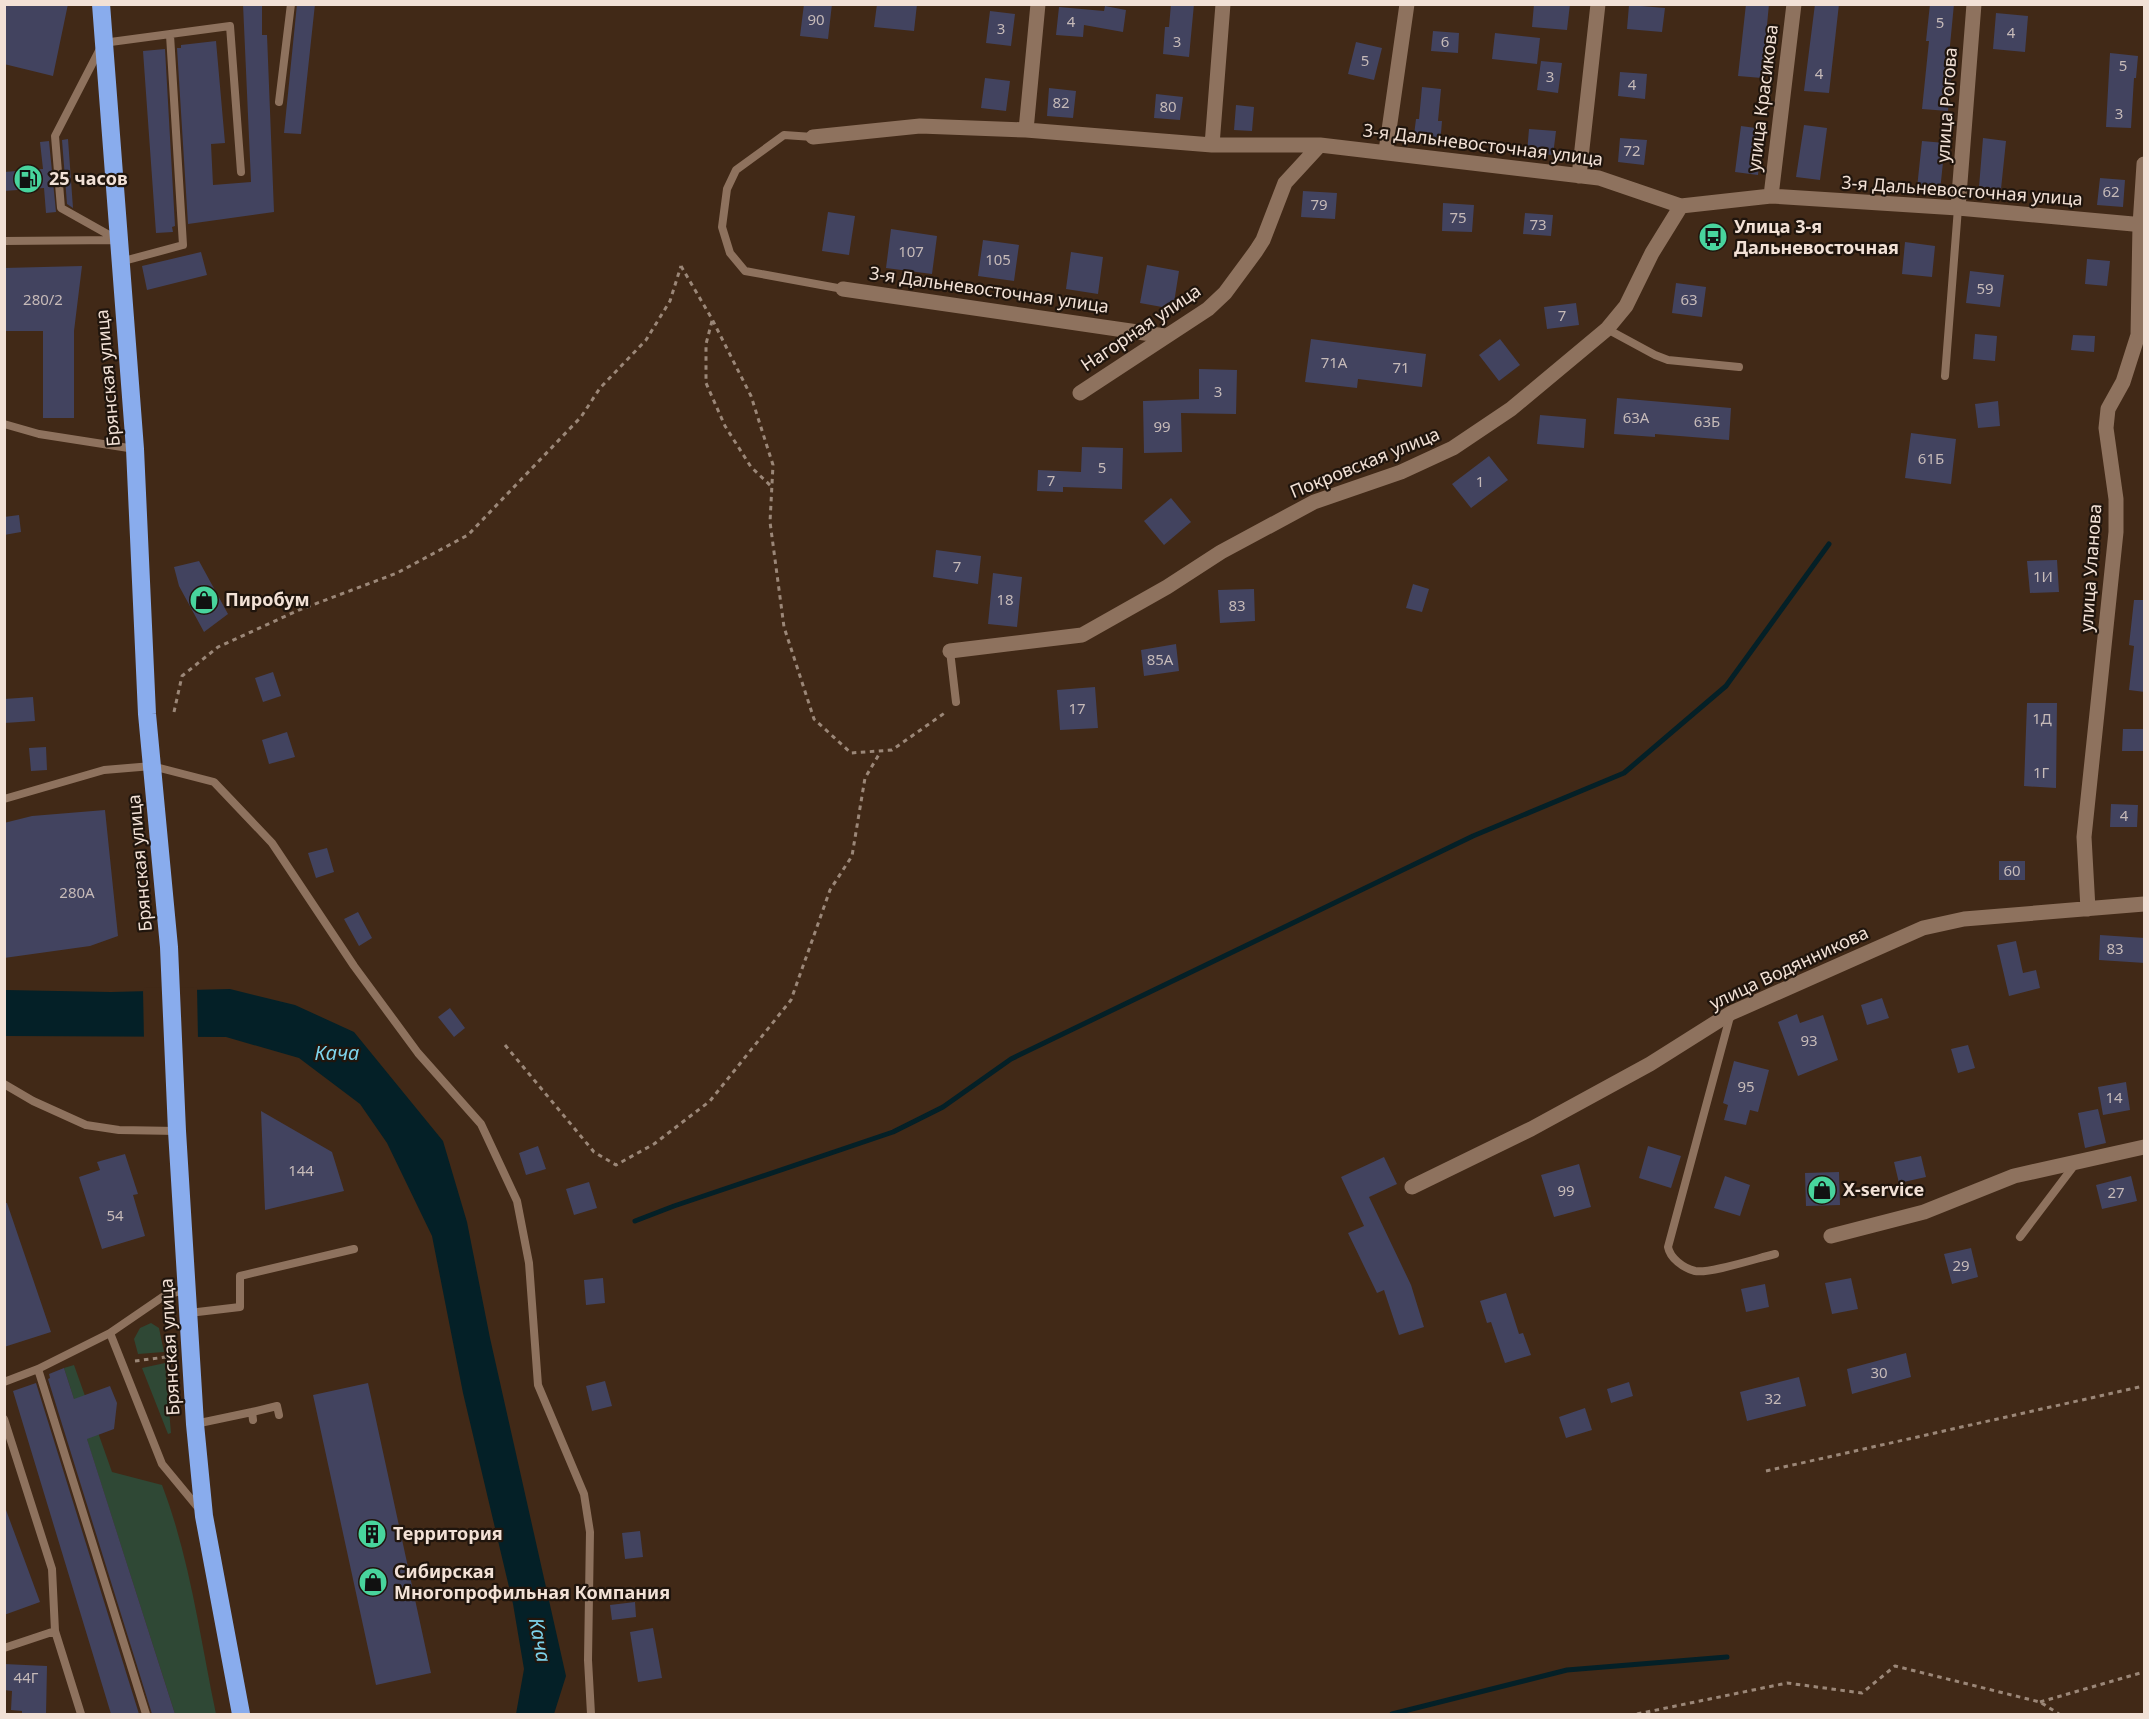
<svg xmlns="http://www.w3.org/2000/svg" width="2149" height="1719" font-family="'Noto Sans',sans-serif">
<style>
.green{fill:#2f4835}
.water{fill:#042027}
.pier{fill:#412917}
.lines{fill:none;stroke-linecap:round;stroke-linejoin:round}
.stream{stroke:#042027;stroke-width:5}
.building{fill:#42435f}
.path{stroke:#9b8778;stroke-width:3;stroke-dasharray:4.5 4.5;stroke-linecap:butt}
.lane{stroke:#8e725e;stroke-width:8}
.street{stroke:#8e725e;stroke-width:15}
.highway{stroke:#89aced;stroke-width:18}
.labels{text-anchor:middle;stroke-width:4.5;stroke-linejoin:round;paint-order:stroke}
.number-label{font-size:15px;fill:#c6bab8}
.street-label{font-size:18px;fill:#f2e1d6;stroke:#20150d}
.poi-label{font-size:18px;font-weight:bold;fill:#f2e1d6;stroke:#20150d;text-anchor:start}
.water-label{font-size:20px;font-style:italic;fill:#7dd3eb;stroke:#20150d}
</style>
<rect width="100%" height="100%" fill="#412917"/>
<path class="green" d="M151,1323L159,1328L164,1352L138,1354L134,1339L140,1328Z
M165,1363L171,1433L168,1434L142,1368Z
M74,1365L112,1472L162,1485C190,1558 200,1638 216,1714H175L64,1368Z"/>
<path class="water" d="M230,989L295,1005L354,1032L443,1141L467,1222L490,1338L566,1676L554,1714H516L524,1669L513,1604L463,1393L432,1236L387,1143L360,1104L299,1058L226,1037L5,1036V990L111,992Z"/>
<path class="pier" d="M197,987L198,1040H144L143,988Z"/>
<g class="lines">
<path class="stream" d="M635,1221L674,1206L893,1132L943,1107L1011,1059L1473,836L1624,773L1726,686L1829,544
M1392,1714L1567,1670L1727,1657"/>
</g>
<path class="building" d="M4,4H68L53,76L4,64Z
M243,4H262V35H267L274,212L188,224L177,48H181V45L216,41L225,143L211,144L213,185L251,182Z
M297,4H315L301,134L284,133Z
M804,4H832L828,39L800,36Z
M877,4H917L914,31L874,27Z
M1171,4H1194L1189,57L1163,54L1165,27H1169Z
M1534,4H1570L1567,30L1532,27Z
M1746,4H1769L1762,78L1738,76Z
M1815,4H1839L1829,93L1804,91Z
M1930,4H1954L1948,66L1952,67L1948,111L1922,109L1929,41H1926Z
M1629,5L1665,8L1662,32L1627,29Z
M1105,6L1126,10L1123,32L1084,25L1083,37L1056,35L1059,7L1104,11Z
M990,11L1015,14L1011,46L986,43Z
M1996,13L2028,16L2025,52L1993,49Z
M1433,31L1459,33L1458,53L1431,51Z
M1495,33L1540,38L1537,64L1492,59Z
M1356,42L1382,48L1374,80L1348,74Z
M165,49L175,226L172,227L173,232L156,233L143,51Z
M2110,53L2138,56L2136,78H2134L2131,128L2106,127Z
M1541,61L1562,63L1558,93L1537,90Z
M1620,72L1647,74L1645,99L1618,96Z
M985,78L1010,81L1006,111L981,108Z
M1422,87L1441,89L1438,121H1442L1440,145L1413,143L1416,119H1419Z
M1049,88L1076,91L1073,118L1047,116Z
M1156,94L1183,97L1180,120L1154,118Z
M1236,105L1254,107L1252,131L1234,130Z
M1804,125L1827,128L1820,180L1796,177Z
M1741,126L1763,129L1758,175L1735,172Z
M1529,129L1556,131L1553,155L1527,153Z
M1620,138L1647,140L1644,165L1618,162Z
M1983,138L2006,141L2001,189L1979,187Z
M68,139L73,208L67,204L62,140Z
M49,141L56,212L46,213L44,188L4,191V172L43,169L40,142Z
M1922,141L1945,143L1940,191L1917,188Z
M2100,178L2125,180L2123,207L2097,205Z
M1303,191L1337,193L1335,219L1301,217Z
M1443,203L1474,205L1472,232L1442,231Z
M828,212L855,216L849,255L822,251Z
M1525,213L1553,215L1551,236L1523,234Z
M891,229L937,236L932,274L886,268Z
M983,240L1019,245L1014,281L978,276Z
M1905,242L1935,246L1932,277L1902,274Z
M201,252L207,275L147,290L142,266Z
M1071,252L1103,257L1098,294L1066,289Z
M2087,259L2110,261L2107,286L2085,284Z
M1147,265L1179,271L1173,309L1140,303Z
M82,266L74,331V418H43V331H4V268Z
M1970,271L2004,275L2000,307L1966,303Z
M1676,283L1706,287L1702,317L1672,313Z
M1576,303L1579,325L1547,329L1544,307Z
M1975,334L1997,336L1995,361L1973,359Z
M2073,335L2095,336L2094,352L2071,350Z
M1311,339L1426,354L1422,387L1358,379L1357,388L1305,382Z
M1500,339L1520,365L1499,381L1479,355Z
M1199,369L1237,370L1236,414L1181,413L1182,452L1144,453L1143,401L1199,399Z
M1617,398L1731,408L1729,440L1655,434V437L1614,434Z
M1998,401L2000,426L1978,428L1975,404Z
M1540,415L1586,419L1584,448L1537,444Z
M1911,433L1956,439L1951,484L1905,478Z
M1082,447L1123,448L1122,489L1063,487V492L1037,491L1038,470L1081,472Z
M1489,456L1508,480L1471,508L1452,484Z
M1171,498L1191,522L1164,545L1144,521Z
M19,515L21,532L4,535V517Z
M936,550L981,556L978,584L933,577Z
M2057,560L2059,592L2030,593L2027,561Z
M199,561L228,614L204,632L179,586L174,567Z
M993,573L1022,577L1017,627L988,624Z
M1413,584L1429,589L1422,612L1406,608Z
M1254,589L1255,621L1220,623L1218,590Z
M2134,600H2145V692L2129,690L2134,646L2129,645Z
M1176,644L1179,671L1144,676L1141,650Z
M273,672L281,696L263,702L255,678Z
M1095,687L1098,728L1060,730L1057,690Z
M33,697L35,721L4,723V699Z
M2027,703H2057L2056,788L2024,786Z
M2123,729H2145V751H2122Z
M287,732L295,757L269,764L262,740Z
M46,747L47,770L31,771L29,748Z
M2111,804L2138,805L2137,827H2110Z
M105,810L118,936L90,946L4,958V823L32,816Z
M327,848L334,872L316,878L308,853Z
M1999,861H2025V880H1999Z
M358,912L372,938L359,946L344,919Z
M2100,935L2145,938V963L2099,960Z
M2016,941L2023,973L2036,970L2040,988L2009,996L1997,945Z
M1882,998L1889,1018L1867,1025L1861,1005Z
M450,1008L465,1028L454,1037L438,1017Z
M1797,1014L1800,1023L1823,1015L1838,1060L1798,1076L1778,1022Z
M1968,1045L1975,1068L1958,1073L1951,1049Z
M1734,1061L1769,1070L1758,1112L1750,1110L1746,1125L1724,1120L1728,1105L1723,1103Z
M2126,1082L2130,1110L2103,1115L2098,1087Z
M2098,1109L2106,1143L2085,1148L2078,1113Z
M261,1111L332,1152L344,1191L265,1210Z
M538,1146L546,1169L526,1175L519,1153Z
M1648,1146L1681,1156L1671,1188L1639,1178Z
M125,1154L138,1194L133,1195L145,1236L102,1249L79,1177L100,1170L97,1162Z
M1921,1156L1926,1177L1899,1183L1894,1162Z
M1384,1157L1397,1184L1369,1197L1411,1285L1424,1327L1399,1335L1384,1290L1377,1293L1348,1233L1364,1226L1341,1177Z
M1579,1164L1591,1207L1554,1217L1541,1175Z
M1839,1172L1840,1205L1806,1206L1805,1173Z
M1725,1176L1750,1185L1740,1216L1714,1208Z
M2131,1176L2137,1201L2102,1209L2096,1185Z
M589,1182L597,1208L574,1215L566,1189Z
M4,1203H7L51,1332L4,1347Z
M1971,1248L1978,1277L1952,1284L1944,1254Z
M603,1278L605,1303L586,1305L584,1280Z
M1851,1278L1858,1309L1832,1314L1825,1283Z
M1765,1284L1769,1307L1746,1312L1741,1289Z
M1506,1293L1519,1334L1523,1333L1531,1355L1505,1363L1491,1322L1487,1323L1480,1301Z
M1906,1353L1911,1377L1852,1394L1847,1369Z
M64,1368L74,1399L110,1386L117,1403L114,1429L87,1439L175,1714H152L48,1379L50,1378L49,1374Z
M1799,1377L1806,1406L1747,1421L1740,1392Z
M605,1381L612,1406L592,1411L586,1386Z
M1629,1382L1633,1396L1611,1403L1607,1389Z
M36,1383L139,1714H111L13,1391Z
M368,1383L431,1673L376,1685L313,1395Z
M1585,1408L1592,1430L1566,1438L1559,1417Z
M6,1510L40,1602L4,1615V1511Z
M640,1531L643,1557L625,1559L622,1533Z
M635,1602L636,1617L612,1620L610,1605Z
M653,1628L662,1678L638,1682L630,1632Z
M4,1664L47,1666L46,1714H22V1711L11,1710L12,1691L4,1690Z"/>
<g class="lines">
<path class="path" d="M681,266L712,319L751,396L773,465L770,522L784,627L814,719L851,753L892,750L946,712
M712,321L706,344V383L725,426L751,467L772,487
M174,712L182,676L218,647L299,610L397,573L468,535L581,417L600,388L646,340L670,301L681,266
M505,1045L594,1152L616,1165L654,1144L710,1101L791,1000L830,890L852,856L865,778L881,751
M135,1361L166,1357
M1766,1471L2144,1386
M2040,1702L2144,1672
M1637,1714L1787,1683L1862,1693L1895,1666L2040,1702L2059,1714"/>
<path class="lane" d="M279,102L291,4
M813,137L784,135L736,170L727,189L722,227L730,253L745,271L843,289
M118,240L61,208L55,136L103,43L230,26L241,172
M4,241L118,240
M120,262L183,245L170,35
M1607,329L1655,355L1668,360L1739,367
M1945,376L1958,208
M4,424L39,434L135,449
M950,651L956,702
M4,799L104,770L152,766L214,782L272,843L354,966L418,1053L481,1124L517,1201L529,1263L538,1385L584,1494L590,1532L588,1660L591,1714
M1731,1013L1668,1247C1670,1258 1683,1268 1695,1271C1709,1274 1758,1258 1775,1254
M4,1084L33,1101L86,1125L119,1130L177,1131
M2020,1237L2076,1163
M189,1313L240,1307V1276L354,1249
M110,1333L162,1464L200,1510
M38,1369L146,1714
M4,1382L38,1369L110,1333L164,1296L187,1289
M252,1412L277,1406L279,1415
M4,1419L52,1569L55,1631L4,1648
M195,1424L252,1412L253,1420
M55,1631L81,1714"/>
<path class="street" d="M1026,130L1038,4
M813,137L920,126L1026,130L1212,145H1320L1599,178L1681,206L1771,196L1958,208L2144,225
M1212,145L1223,4
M1386,151L1407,4
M1579,176L1598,4
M1771,196L1794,4
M1958,208L1974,4
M843,289L1165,336
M1080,393L1208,309L1225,293L1256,251L1263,240L1285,183L1320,145
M950,651L1082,635L1167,587L1221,552L1314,502L1401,472L1453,448L1511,409L1607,329L1626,306L1652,253L1681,206
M2088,909L2084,837L2116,532V499L2106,428L2108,409L2123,382L2138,335L2140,225L2144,164
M1412,1187L1531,1129L1650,1064L1731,1013L1923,928L1964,919L2144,904
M1831,1236L1924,1212L2014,1176L2144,1147"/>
<path class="highway" d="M101,4L135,449L147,714L169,947L177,1131L195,1424L204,1516L241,1714"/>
</g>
<defs>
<g id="fuel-disc" transform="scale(1.5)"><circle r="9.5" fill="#48d49d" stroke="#20150d"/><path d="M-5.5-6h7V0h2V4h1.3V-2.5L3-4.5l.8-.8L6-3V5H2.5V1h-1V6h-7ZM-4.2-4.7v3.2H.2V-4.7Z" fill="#111"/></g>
<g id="bus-disc" transform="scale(1.5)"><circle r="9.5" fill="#48d49d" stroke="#20150d"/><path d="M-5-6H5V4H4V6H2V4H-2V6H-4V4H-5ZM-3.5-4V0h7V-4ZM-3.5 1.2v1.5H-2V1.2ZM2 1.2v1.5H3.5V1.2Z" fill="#111"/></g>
<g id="shop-disc" transform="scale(1.5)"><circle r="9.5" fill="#48d49d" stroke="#20150d"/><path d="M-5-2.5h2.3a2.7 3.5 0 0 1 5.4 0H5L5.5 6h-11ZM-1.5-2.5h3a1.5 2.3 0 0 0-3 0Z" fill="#111"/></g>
<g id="building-disc" transform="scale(1.5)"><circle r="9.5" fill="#48d49d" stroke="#20150d"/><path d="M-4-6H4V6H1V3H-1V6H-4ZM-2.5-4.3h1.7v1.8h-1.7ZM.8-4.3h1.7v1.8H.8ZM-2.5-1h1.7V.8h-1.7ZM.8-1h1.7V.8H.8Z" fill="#111"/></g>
</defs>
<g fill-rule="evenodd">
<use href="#fuel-disc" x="28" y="179"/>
<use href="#bus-disc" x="1713" y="237"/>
<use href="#shop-disc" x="204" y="600"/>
<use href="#shop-disc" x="1822" y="1190"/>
<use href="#building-disc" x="372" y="1534"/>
<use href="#shop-disc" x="373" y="1582"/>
</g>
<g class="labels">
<g class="number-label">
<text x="816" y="25">90</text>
<text x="1071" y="27">4</text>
<text x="1940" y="28">5</text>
<text x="1001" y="34">3</text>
<text x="2011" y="38">4</text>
<text x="1177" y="47">3</text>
<text x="1445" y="47">6</text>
<text x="1365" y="66">5</text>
<text x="2123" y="71">5</text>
<text x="1819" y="79">4</text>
<text x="1550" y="82">3</text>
<text x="1632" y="90">4</text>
<text x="1061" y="108">82</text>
<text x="1168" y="112">80</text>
<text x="2119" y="119">3</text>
<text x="1632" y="156">72</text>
<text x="2111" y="197">62</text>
<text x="1319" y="210">79</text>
<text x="1458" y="223">75</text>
<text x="1538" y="230">73</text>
<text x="911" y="257">107</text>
<text x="998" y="265">105</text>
<text x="1985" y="294">59</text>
<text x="43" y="305">280/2</text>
<text x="1689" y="305">63</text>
<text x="1562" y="321">7</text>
<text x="1334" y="368">71А</text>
<text x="1401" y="373">71</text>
<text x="1218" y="397">3</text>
<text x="1636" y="423">63А</text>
<text x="1707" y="427">63Б</text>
<text x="1162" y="432">99</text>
<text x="1931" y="464">61Б</text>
<text x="1102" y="473">5</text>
<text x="1051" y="486">7</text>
<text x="1480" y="487">1</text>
<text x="957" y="572">7</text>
<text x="2043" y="582">1И</text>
<text x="1005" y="605">18</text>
<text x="1237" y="611">83</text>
<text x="1160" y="665">85А</text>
<text x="1077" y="714">17</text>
<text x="2042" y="724">1Д</text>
<text x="2041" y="778">1Г</text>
<text x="2124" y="821">4</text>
<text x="2012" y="876">60</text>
<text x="77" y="898">280А</text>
<text x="2115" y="954">83</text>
<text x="1809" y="1046">93</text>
<text x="1746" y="1092">95</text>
<text x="2114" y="1103">14</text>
<text x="301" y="1176">144</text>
<text x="1566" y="1196">99</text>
<text x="2116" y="1198">27</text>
<text x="115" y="1221">54</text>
<text x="1961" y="1271">29</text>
<text x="1879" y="1378">30</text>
<text x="1773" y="1404">32</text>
<text x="26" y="1683">44Г</text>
</g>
<g class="street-label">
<text transform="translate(1763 98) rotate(-83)" y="6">улица Красикова</text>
<text transform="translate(1947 105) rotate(-86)" y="6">улица Рогова</text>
<text transform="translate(1483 145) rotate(7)" y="6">3-я Дальневосточная улица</text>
<text transform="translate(1962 191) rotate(4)" y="6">3-я Дальневосточная улица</text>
<text transform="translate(989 290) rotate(8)" y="6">3-я Дальневосточная улица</text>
<text transform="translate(1141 328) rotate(-34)" y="6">Нагорная улица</text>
<text transform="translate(108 378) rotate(-95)" y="6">Брянская улица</text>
<text transform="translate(1365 463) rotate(-22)" y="6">Покровская улица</text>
<text transform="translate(2091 568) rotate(-86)" y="6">улица Уланова</text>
<text transform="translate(140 863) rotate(-95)" y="6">Брянская улица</text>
<text transform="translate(1789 968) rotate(-25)" y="6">улица Водянникова</text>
<text transform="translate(170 1347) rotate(-93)" y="6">Брянская улица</text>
</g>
<g class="poi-label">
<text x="49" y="185">25 часов</text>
<text x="1734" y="233">Улица 3-я<tspan x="1734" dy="21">Дальневосточная</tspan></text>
<text x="225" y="606">Пиробум</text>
<text x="1843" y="1196">X-service</text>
<text x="393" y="1540">Территория</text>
<text x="394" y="1578">Сибирская<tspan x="394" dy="21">Многопрофильная Компания</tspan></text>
</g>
<g class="water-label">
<text x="337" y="1060">Кача</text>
<text transform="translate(540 1640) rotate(79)" y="7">Кача</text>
</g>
</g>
<rect width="2149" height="1719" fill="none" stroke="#f2e1d6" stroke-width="12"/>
</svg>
